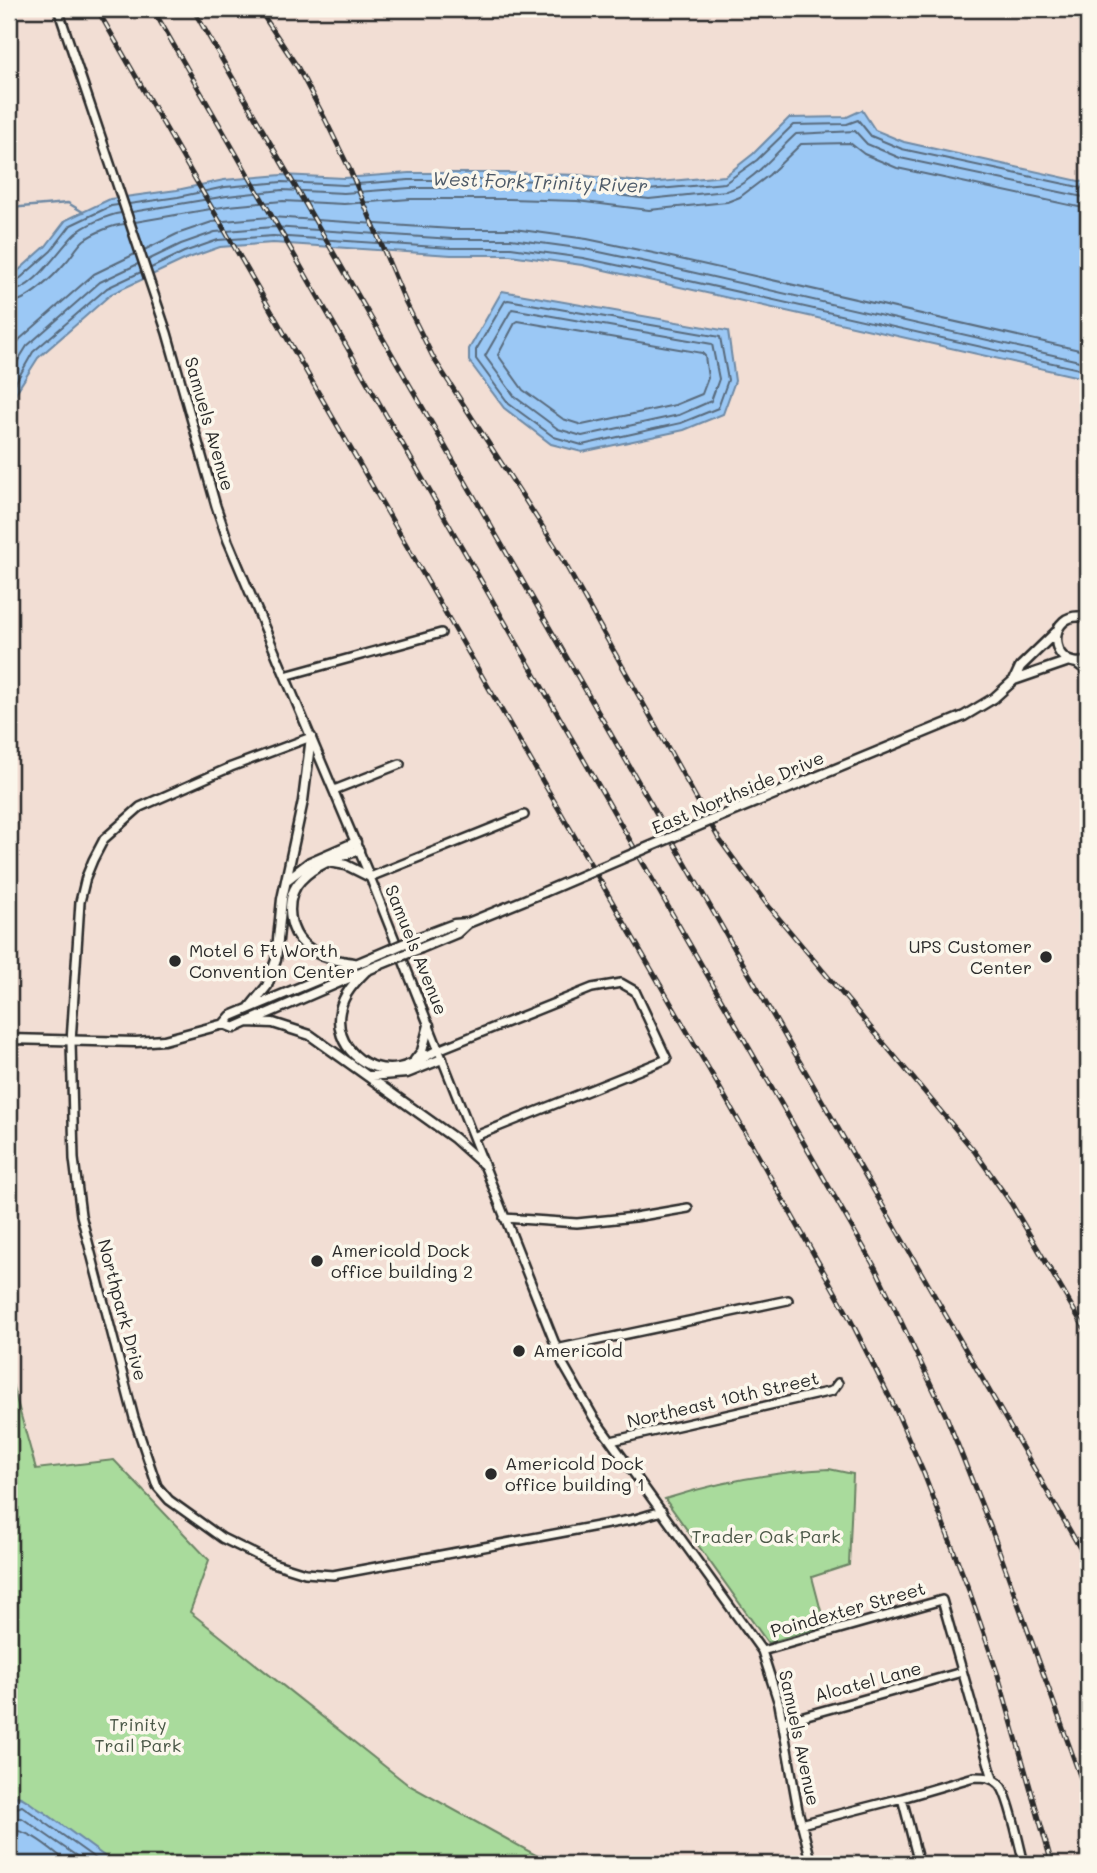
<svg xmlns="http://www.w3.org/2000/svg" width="1097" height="1873" font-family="Mali,sans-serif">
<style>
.green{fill:#a9db9c;stroke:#6a8364;stroke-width:2}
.water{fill:#9bc8f5;stroke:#6e89a4;stroke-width:2}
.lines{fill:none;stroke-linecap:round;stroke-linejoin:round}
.shore{stroke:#586a7c;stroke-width:2}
.stream{stroke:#6e89a4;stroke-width:2.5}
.minor-casing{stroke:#2b2b2b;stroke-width:12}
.tertiary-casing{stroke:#2b2b2b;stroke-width:13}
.minor{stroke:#fbf7ec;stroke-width:7}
.tertiary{stroke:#fbf7ec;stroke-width:8}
.rail-casing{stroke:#2b2b2b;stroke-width:5}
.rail{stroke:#fbf7ec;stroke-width:2.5;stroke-dasharray:8;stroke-linecap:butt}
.tertiary-bridge-casing{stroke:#2b2b2b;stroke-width:13;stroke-linecap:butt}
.tertiary-bridge{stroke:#fbf7ec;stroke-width:8}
.poi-dot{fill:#2b2b2b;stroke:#fbf7ec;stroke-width:2.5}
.labels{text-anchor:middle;stroke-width:7;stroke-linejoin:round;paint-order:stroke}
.street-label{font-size:18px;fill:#2b2b2b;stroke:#fbf7ec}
.poi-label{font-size:18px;fill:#2b2b2b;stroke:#fbf7ec;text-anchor:start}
.park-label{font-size:18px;fill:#4a5747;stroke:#fbf7ec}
.water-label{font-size:19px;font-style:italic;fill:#4d5a68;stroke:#fbf7ec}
</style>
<rect width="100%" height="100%" fill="#f2ded4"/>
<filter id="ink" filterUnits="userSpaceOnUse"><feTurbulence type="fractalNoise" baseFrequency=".0143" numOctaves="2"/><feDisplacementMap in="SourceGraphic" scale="14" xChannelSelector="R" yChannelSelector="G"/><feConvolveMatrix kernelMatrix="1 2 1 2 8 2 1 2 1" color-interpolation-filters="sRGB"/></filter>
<g filter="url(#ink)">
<path class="green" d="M9,1373L36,1469L114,1460L209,1560L190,1612L407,1784L552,1864H9Z
M829,1469L853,1474L849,1565L812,1577L825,1626L768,1643L665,1499C718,1482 773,1472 829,1469Z"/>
<path class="water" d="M862,110L875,130L904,142L1088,183V379L582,265L510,255H451L273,243L220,247L186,259L111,294L38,358L17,391L9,415V279L46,246L66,220L110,199L177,190L224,180L282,175L344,178L409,173H509L579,175L648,183L725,176L753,154L789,118L847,117Z
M502,291L728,331L735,381L723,414L684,430L582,452L551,444L504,408L469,361V349Z
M17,1796C26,1797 34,1808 44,1812L115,1864H9V1808Z"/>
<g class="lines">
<path class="shore" d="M129,204L178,197L225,187L282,182L344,185L409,180H509L578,182L648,190L725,183L757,160L793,125L847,124L858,120L871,136L902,149L1088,189
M132,212L227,196L282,190L344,193L410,188H509L578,190L649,199L726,191C751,185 777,151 796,134L855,131L867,144L900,158L1088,198
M135,222L228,206L283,201L344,204L410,199H509L577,201L649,210L727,202L740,197L769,175L801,144L850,143L864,154L897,168L1088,209
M144,250L177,234L212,222L271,217L452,229H514L587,239L658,254L1088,352
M148,260L181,244L215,232L273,227L452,239H511L585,249L656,264L1088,363
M151,268L184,252L218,240L273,236L451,248H511L583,258L654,273L1088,371
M9,283L16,282L51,251L71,225L111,206L118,205
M9,292C34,291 58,250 75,234C85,225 108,215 121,213
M508,300L720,337L728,380L718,408L681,423L582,445L554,437L509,404L476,359V350L505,301Z
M9,303C28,302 54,276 66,262C72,256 77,246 84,240C94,233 112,225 125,224
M512,309L712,344L719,379L711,401L679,415L582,436L558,429L515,397L485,356Z
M518,321L702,353L705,356L708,378L702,394L675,405L582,425L563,419L523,390L498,355L515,323Z
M9,355L20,339L94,274L135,254
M9,375L27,346L100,282L138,264
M9,394L33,352L107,288L141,272
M9,1811L22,1806L103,1864
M9,1819L22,1818L88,1864
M9,1830C31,1829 52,1851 70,1864"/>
<path class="stream" d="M9,208L68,203L83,212"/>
<g class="minor-casing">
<path id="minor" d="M58,9L167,333L216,506L228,541L370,877L563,1364L594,1418L762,1651L779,1704L798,1810L812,1864
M1076,663L1088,672
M285,676L441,633
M311,737L231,767L140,807L104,839L93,860L86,877L80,902L71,1042L74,1159L81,1215L134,1418L157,1486L169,1500L222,1538L273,1563L305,1573L333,1575L635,1519L662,1511
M334,790L400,764
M370,877L524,815
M438,1050L592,988L621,983L635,991L667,1059L473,1137
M504,1218L577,1223L635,1217L688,1208
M556,1349L788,1300
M611,1441L832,1391L838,1383
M762,1651L942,1600L993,1779
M782,1722L962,1672
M902,1798L919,1864
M801,1824L902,1798L974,1777C984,1777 993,1777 1000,1785C1009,1795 1020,1848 1024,1864"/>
</g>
<g class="tertiary-casing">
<path id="tertiary" d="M1088,618C1044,606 1047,674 1088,661
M1014,680L1020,667L1057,631
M719,817L964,716L994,698L1014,680L1069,661
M329,862L346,865L370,877
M288,879L310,862L356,842
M417,938L454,924L468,923
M421,948L457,933L468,923L544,892
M354,963C322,959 291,948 290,910C290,899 293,888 301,880C315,864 339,857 359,850
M366,971C355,982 343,994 340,1011C333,1045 366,1075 399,1068C413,1065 426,1056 438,1050
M250,1007L267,986L276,960L282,899L303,801L311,737
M248,1022L273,1023L310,1035L454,1138L483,1164
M224,1024L234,1028L379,965
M9,1039L136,1042L164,1040L224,1024L231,1016L375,956
M415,1060L422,1051L429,1025
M369,1076L407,1073L442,1059"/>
</g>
<use href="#minor" class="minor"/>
<use href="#tertiary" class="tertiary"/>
<g class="rail-casing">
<path id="rail" d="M97,9L729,1104L847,1313L896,1410L924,1474L970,1593L998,1675L1052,1864
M153,9L876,1269L947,1418L992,1531L1088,1798
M193,9L1088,1562
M259,9L298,68L325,119L350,170L406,303L434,359L555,546L719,839L766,903L975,1152L1011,1203L1088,1334"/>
</g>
<use href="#rail" class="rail"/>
<g class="tertiary-bridge-casing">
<path id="tertiary-bridge" d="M544,892L719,817
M375,956L417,938
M379,965L421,948"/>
</g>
<use href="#tertiary-bridge" class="tertiary-bridge"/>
</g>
</g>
<g class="poi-dot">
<circle cx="1046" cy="957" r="7"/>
<circle cx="175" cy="961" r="7"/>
<circle cx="317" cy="1261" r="7"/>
<circle cx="519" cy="1351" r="7"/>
<circle cx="491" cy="1474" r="7"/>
</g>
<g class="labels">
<g class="street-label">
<text transform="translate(209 424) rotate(74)" y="6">Samuels Avenue</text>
<text transform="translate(738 793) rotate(-23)" y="6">East Northside Drive</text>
<text transform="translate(416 950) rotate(68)" y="6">Samuels Avenue</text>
<text transform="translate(122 1310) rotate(75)" y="6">Northpark Drive</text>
<text transform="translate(723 1400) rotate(-13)" y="6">Northeast 10th Street</text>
<text transform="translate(848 1610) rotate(-16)" y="6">Poindexter Street</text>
<text transform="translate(868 1682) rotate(-15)" y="6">Alcatel Lane</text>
<text transform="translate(799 1738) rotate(78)" y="6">Samuels Avenue</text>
</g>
<g class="poi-label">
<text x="1032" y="953" text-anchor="end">UPS Customer<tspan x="1032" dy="21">Center</tspan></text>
<text x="189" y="957">Motel 6 Ft Worth<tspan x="189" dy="21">Convention Center</tspan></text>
<text x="331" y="1257">Americold Dock<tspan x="331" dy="21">office building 2</tspan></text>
<text x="533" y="1357">Americold</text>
<text x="505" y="1470">Americold Dock<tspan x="505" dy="21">office building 1</tspan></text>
</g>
<g class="park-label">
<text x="766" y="1543">Trader Oak Park</text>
<text x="138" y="1731">Trinity<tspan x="138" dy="21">Trail Park</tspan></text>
</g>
<g class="water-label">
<text transform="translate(540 182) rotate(2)" y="7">West Fork Trinity River</text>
</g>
</g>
<rect width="1097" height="1873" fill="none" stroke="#fbf7ec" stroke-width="35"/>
<rect x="18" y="18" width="1062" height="1838" fill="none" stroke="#2b2b2b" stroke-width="2.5" filter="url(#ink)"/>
</svg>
